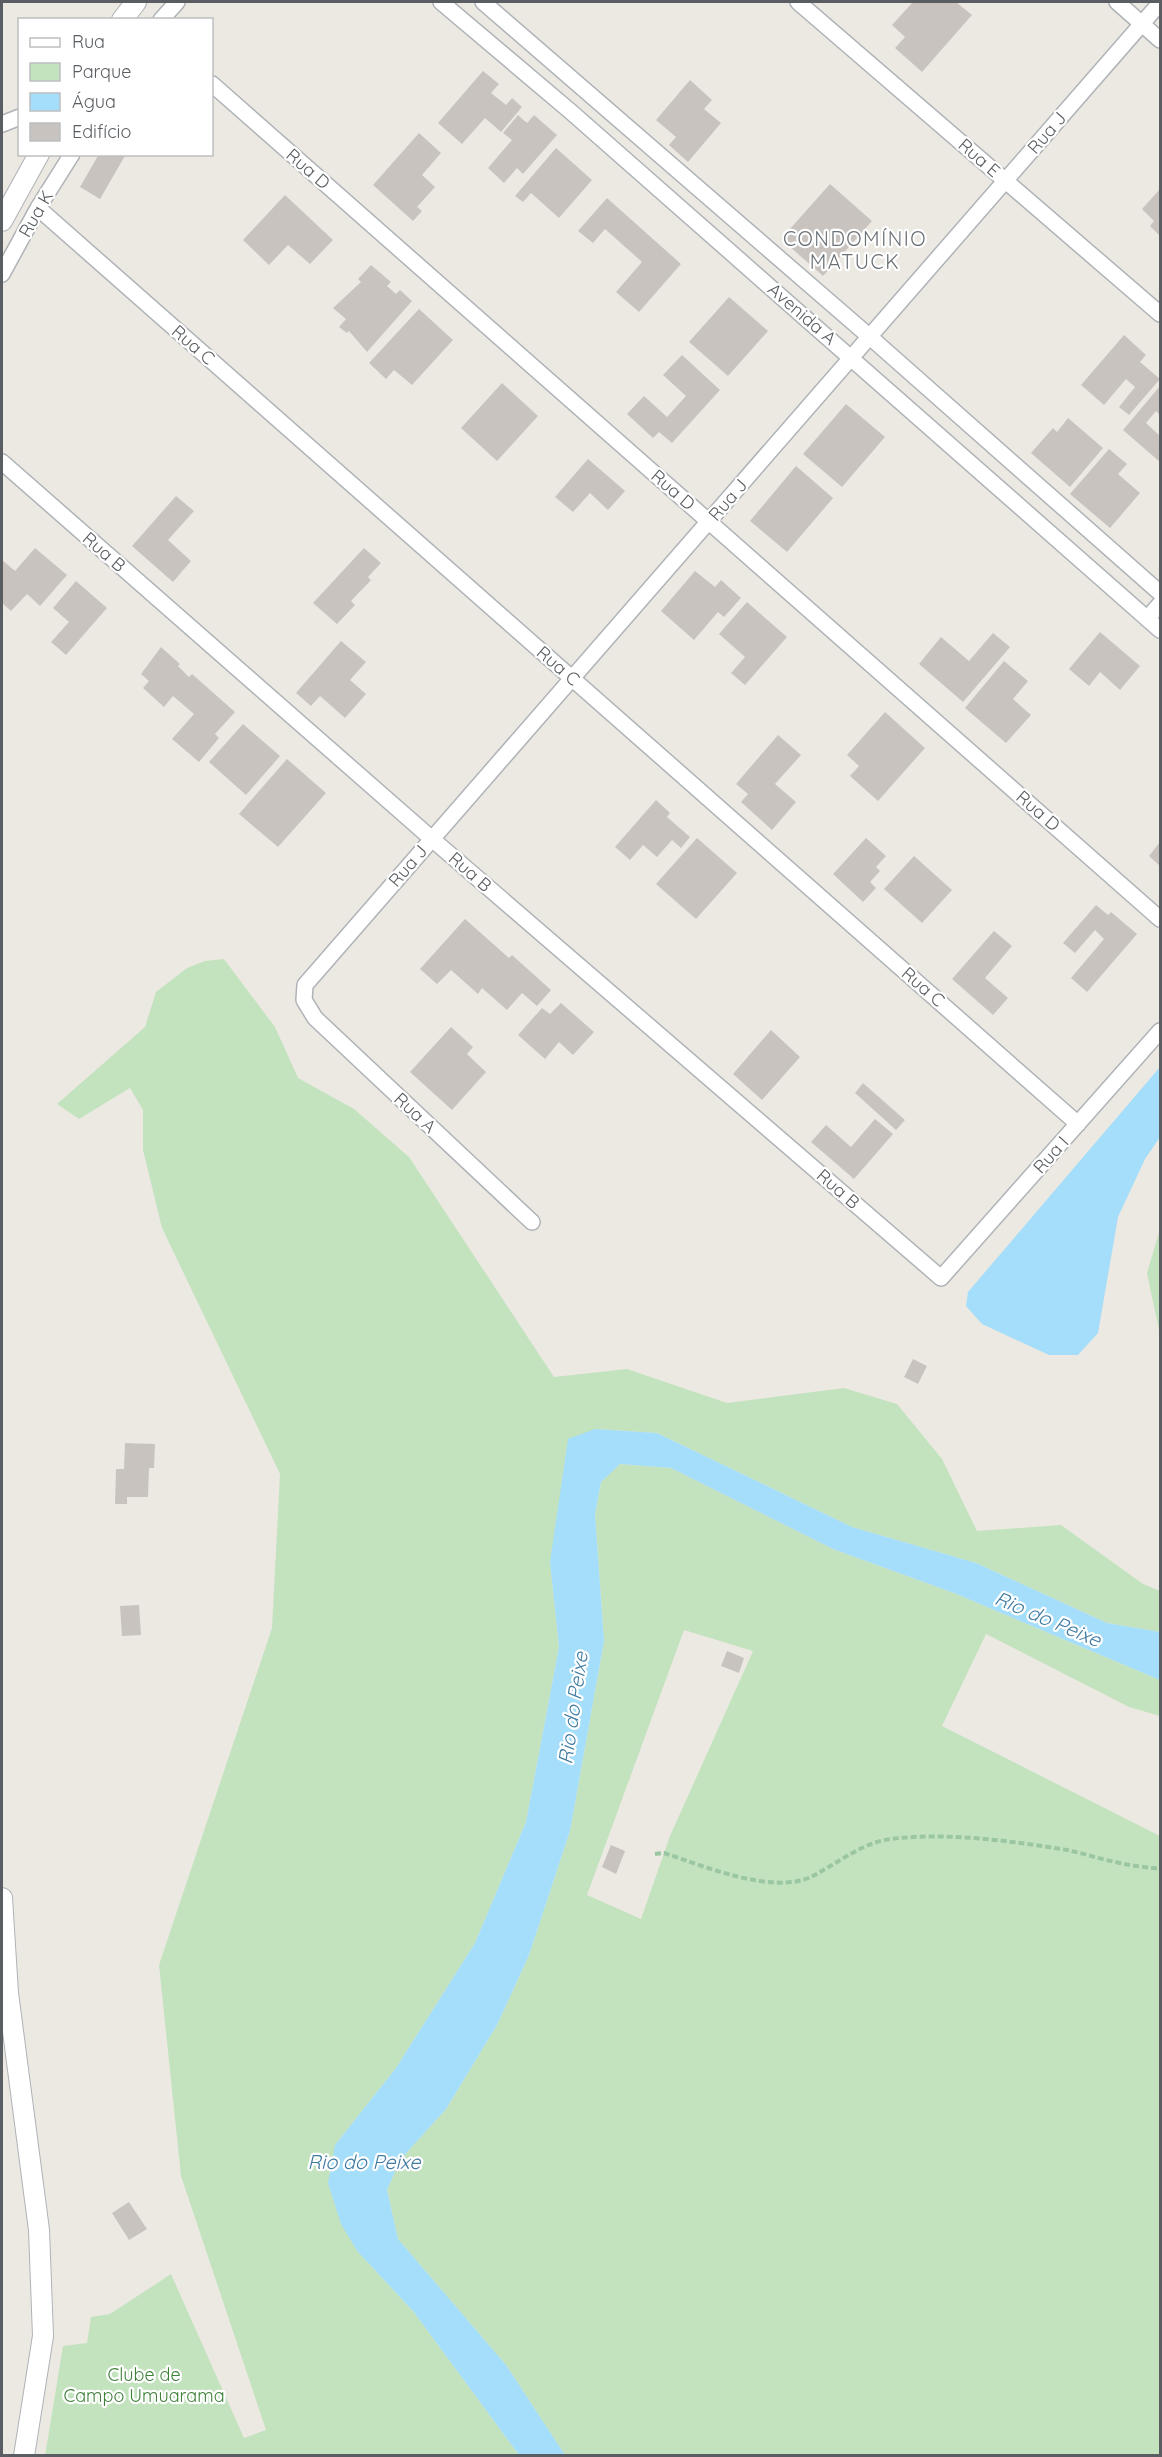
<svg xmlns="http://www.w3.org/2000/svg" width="1162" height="2457" font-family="Quicksand,sans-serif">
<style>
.green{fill:#c3e3bf;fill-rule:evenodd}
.water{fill:#a4defa}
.building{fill:#c8c3bf}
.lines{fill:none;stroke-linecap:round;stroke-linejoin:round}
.minor-casing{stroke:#afb3b7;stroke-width:18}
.tertiary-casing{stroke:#afb3b7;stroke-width:22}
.path{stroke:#9ac6a1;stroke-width:4;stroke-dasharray:6 3;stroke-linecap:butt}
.minor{stroke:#fff;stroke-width:15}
.tertiary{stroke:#fff;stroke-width:20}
.labels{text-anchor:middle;stroke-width:4.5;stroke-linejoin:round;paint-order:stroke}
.street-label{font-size:18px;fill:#5a5e62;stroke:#fff}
.park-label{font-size:18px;fill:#3e8239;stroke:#fff}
.neighbourhood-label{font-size:20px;letter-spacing:1.5px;fill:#6b7074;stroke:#fff}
.water-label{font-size:20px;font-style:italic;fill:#407ba2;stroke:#fff}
</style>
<rect width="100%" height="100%" fill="#ece9e2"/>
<path class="green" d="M224,959L275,1027L298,1078L354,1109L409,1157L554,1377L627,1369L727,1403L844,1388L897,1404L942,1459L977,1531L1061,1525L1143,1584L1160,1591V1632L1107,1623L976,1563L852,1527L657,1433L595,1429L550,1562L559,1647L526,1822L475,1943L396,2068L335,2145L358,2252L413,2311L519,2455L45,2456L63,2346L87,2343L91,2317L110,2314L171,2274L244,2438L266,2430L181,2176L159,1965L272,1628L280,1474L162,1228L143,1150V1110L130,1088L79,1119L57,1104L145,1027L156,992L187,968L205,961Z
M1160,1229V1335L1147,1273Z
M620,1464L671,1468L833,1549L954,1593L1160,1680V1716L1129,1707L986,1634L942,1726L1160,1836V2455H565L506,2365L398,2239L387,2190L400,2160L446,2109L497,2025L529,1955L570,1831L604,1641L595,1514L601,1482ZM684,1630L753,1651L670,1836L641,1919L587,1895Z"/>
<path class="water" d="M1160,1067V1137L1145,1159L1118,1217L1098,1333L1078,1355H1049L982,1324L966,1306L968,1292Z
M595,1429L657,1433L852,1527L976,1563L1107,1623L1160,1632V1680L954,1593L833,1549L671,1468L620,1464L601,1482L595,1514L604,1641L570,1831L529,1955L497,2025L446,2109L400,2160L387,2190L398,2239L506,2365L565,2455H519L413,2311L358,2252L341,2224L328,2183L335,2145L396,2068L475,1943L526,1822L559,1647L550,1562L568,1439Z"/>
<path class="building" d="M913,2H956L972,15L922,72L895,48L905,37L892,25Z
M483,71L499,84L491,93L506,105L512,98L522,107L501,132L485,118L462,144L438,123Z
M690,80L712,100L704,109L721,123L688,162L669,145L676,137L656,120Z
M518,115L527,123L534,115L557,135L523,174L517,168L504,183L488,168L512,140L503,133Z
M419,133L441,153L422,175L435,187L417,207L422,211L413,221L373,185Z
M556,148L592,180L559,218L531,193L523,202L515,196Z
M99,154H126L100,199L80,187Z
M830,184L872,221L823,276L781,239Z
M1160,189V236L1150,226L1154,221L1142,209Z
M285,195L333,240L310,264L288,245L269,265L243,240Z
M607,198L681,264L639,312L616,292L642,262L605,229L593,243L578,231Z
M371,265L391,282L387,286L396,294L400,290L412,301L367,352L349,331L347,333L339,327L346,319L333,308L361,282L358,279Z
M729,297L768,331L728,376L689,342Z
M419,309L453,340L412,385L394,370L386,379L369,363Z
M1124,335L1146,355L1140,362L1160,379L1129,415L1119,407L1135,387L1126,379L1104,405L1081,385Z
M682,355L720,390L672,443L659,432L653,438L627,414L644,396L667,417L686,396L663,375Z
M502,383L538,416L497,461L461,428Z
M1160,386V415L1156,411L1146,423L1160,436V462L1123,430Z
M846,404L885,437L842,487L803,454Z
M1068,418L1103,448L1070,487L1031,453L1053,428L1057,432Z
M1109,449L1127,464L1118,474L1140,493L1110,528L1070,494Z
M588,459L625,491L608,510L590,493L573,512L555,497Z
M796,466L833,498L787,552L750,521Z
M176,496L194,511L168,540L191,561L173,582L132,546Z
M35,548L67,575L40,606L27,594L11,611L2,603V560L15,571Z
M364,548L381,563L368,577L371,580L351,601L355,605L337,624L313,603Z
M695,571L715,587L721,580L741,598L724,617L718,612L694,640L661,611Z
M76,581L107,608L66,655L51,642L69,622L53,608Z
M747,602L787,637L745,685L731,673L745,657L719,634Z
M1100,632L1140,666L1120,690L1100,672L1089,686L1069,669Z
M993,633L1010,647L963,702L919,664L941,637L969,661Z
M341,641L366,662L350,680L366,694L345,718L320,696L311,706L296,693Z
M161,647L180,664L178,666L189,677L192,674L235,712L215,734L219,738L199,762L172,739L194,714L173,696L164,707L143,688L149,681L141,674Z
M1004,661L1028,681L1013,699L1031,715L1006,743L965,708Z
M885,712L925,748L878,801L850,776L859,766L847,755Z
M243,724L280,756L246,795L209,762Z
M778,735L801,755L775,784L796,802L772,830L741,802L748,794L736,784Z
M287,759L326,793L278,847L239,814Z
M656,800L670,813L667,817L690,837L681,848L672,840L657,857L643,845L630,860L615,847Z
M697,838L737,873L696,919L656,884Z
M866,838L886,856L876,867L880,871L870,882L876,888L863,902L833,874Z
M1160,842V866L1149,856Z
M914,856L952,890L922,923L884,889Z
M1096,905L1108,915L1111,912L1137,934L1087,992L1071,978L1104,939L1095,930L1075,953L1063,943Z
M465,919L509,958L512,955L551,990L537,1006L522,993L507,1010L482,988L478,994L451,970L437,984L420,969Z
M994,931L1012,946L985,978L1008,998L993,1015L952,979Z
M561,1003L594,1032L573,1055L559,1042L545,1059L518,1035L542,1008L550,1014Z
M451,1027L473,1047L467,1054L486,1072L452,1110L410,1072Z
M771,1030L800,1057L762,1100L733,1074Z
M863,1083L905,1120L896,1130L855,1093Z
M875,1119L893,1134L854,1179L811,1142L826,1125L851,1147Z
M913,1359L927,1366L918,1384L904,1377Z
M125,1443L155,1444L154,1468H149L148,1497H127V1504H115L116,1469H124Z
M139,1605L141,1635L122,1636L120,1606Z
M727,1651L744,1658L739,1673L721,1666Z
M611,1845L625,1851L616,1874L602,1867Z
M129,2202L147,2229L129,2240L112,2213Z"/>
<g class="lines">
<g class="minor-casing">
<path id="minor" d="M441,2L570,111L1160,630
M483,2L870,337L1160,593
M798,2L1160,314
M1117,2L1160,40
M161,20L177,2
M212,84L1160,919
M2,124L20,117
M38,208L1078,1124
M2,274L38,208L72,154
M2,462L432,839L941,1278L1160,1031
M1147,619L1160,604
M532,1222L315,1018L304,1000L305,985L1160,3"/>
</g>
<g class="tertiary-casing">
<path id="tertiary" d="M122,20L136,2
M2,221L39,154
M2,1898L8,1993L39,2230L43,2336L24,2456"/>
</g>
<path class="path" d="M655,1854L664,1853C704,1866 774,1896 813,1876C838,1863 863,1842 891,1839C946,1832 1012,1841 1067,1850C1083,1853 1099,1859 1116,1862C1130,1866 1146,1867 1160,1869"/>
<use href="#minor" class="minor"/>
<use href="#tertiary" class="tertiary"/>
</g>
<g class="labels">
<g class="street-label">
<text transform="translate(1047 133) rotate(-49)" y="6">Rua J</text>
<text transform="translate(979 158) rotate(41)" y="6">Rua E</text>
<text transform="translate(308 169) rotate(41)" y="6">Rua D</text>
<text transform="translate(36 214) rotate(-60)" y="6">Rua K</text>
<text transform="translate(802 314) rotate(41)" y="6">Avenida A</text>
<text transform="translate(193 345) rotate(41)" y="6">Rua C</text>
<text transform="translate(673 490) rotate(41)" y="6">Rua D</text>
<text transform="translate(728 500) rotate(-49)" y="6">Rua J</text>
<text transform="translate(104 552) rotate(41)" y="6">Rua B</text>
<text transform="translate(558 666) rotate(41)" y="6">Rua C</text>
<text transform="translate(1038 811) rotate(41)" y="6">Rua D</text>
<text transform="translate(408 866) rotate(-49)" y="6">Rua J</text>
<text transform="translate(470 872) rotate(41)" y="6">Rua B</text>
<text transform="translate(923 987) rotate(41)" y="6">Rua C</text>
<text transform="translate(415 1113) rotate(43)" y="6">Rua A</text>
<text transform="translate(1051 1155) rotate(-48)" y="6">Rua I</text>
<text transform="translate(838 1189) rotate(41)" y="6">Rua B</text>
</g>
<g class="park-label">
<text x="144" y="2381">Clube de<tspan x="144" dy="21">Campo Umuarama</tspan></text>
</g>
<g class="neighbourhood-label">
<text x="855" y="246">CONDOMÍNIO<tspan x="855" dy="23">MATUCK</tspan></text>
</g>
<g class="water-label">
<text transform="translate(1048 1619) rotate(23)" y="7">Rio do Peixe</text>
<text transform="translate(573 1708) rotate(-82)" y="7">Rio do Peixe</text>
<text x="364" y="2169">Rio do Peixe</text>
</g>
</g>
<rect width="1162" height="2457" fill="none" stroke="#5a5e62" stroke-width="6"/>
<rect x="18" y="18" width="195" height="138" fill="#ffffff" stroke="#bdbfc0" stroke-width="1.5"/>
<rect x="30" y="38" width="30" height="9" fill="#ffffff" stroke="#bdbfc0" stroke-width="1.5"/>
<text x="72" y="48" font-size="18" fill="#5a5e62">Rua</text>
<rect x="30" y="63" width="30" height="18" fill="#c3e3bf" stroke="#bdbfc0" stroke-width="1.5"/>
<text x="72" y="78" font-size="18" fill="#5a5e62">Parque</text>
<rect x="30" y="93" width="30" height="18" fill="#a4defa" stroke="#bdbfc0" stroke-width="1.5"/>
<text x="72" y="108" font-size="18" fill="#5a5e62">Água</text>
<rect x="30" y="123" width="30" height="18" fill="#c8c3bf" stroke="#bdbfc0" stroke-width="1.5"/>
<text x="72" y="138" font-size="18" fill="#5a5e62">Edifício</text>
</svg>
